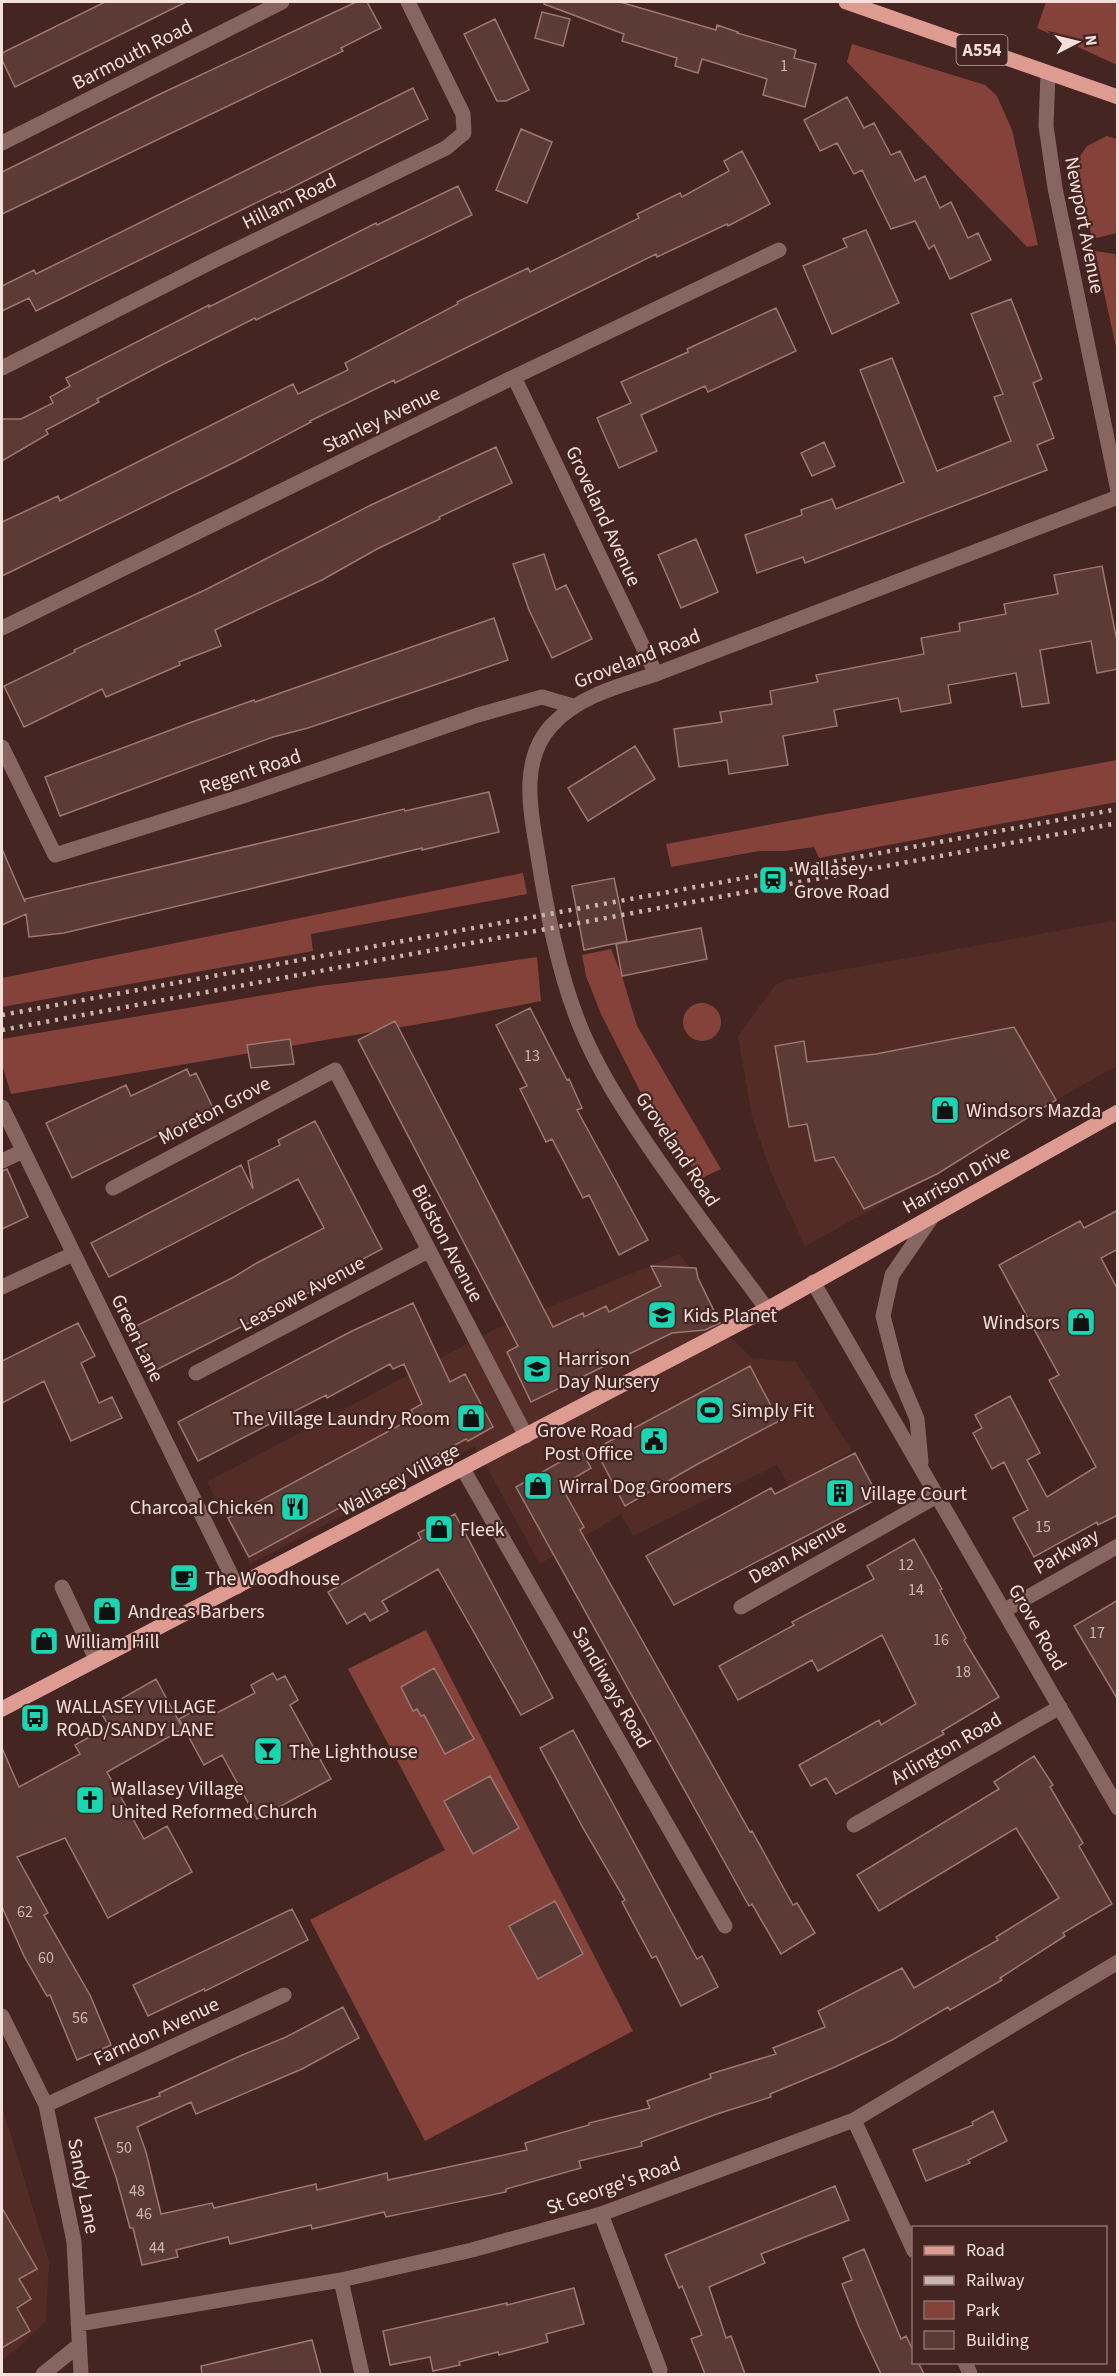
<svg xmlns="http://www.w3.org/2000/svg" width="1119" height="2376" font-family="'Source Sans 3',sans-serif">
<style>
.built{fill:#532c27}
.green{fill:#85423a}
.building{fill:#5c3b37;stroke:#9d7872;stroke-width:1.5}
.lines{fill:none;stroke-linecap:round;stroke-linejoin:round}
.minor{stroke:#876661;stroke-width:15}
.major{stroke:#dd9b92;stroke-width:15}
.rail{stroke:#ccb5b1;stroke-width:4.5;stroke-dasharray:3 6;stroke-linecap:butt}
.labels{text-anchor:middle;stroke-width:4.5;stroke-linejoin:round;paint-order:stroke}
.number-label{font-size:16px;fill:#ceb6b2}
.shield{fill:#442521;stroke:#bfa7a3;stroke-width:1.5}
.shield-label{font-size:18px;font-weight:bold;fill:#f4dfdb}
.street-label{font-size:20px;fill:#f4dfdb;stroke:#442521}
.poi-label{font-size:20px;fill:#f4dfdb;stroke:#442521;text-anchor:start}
</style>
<rect width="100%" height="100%" fill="#442521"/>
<path class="built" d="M1117,920V1066L1056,1100L937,1174L805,1246L772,1175L752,1117L738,1036L775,985L785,980Z
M679,1254L698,1278L722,1329L752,1358L796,1362L852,1451L789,1487L777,1465L633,1536L621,1514L540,1564L475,1446L250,1564L207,1482L493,1330Z
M2,2106L49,2261L46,2321L17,2349L2,2360Z"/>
<path class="green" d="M1046,2H1117V65L1037,28Z
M852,44L985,85L997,96L1012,130L1038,245L1027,247L847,62Z
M1107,136L1117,139V233L1092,239L1076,162L1087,146Z
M1095,251L1115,254L1118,267L1117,352Z
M1117,760V802L819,858L814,847L785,851H759L671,867L666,844Z
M523,873L527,894L311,934L313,951L2,1007V978Z
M611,949L622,976L637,1026L721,1169L700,1179L642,1095L601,1014L586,976L582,955Z
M537,957L541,1001L448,1019L11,1094L2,1065V1039L319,986L443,971Z
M683 1022a19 19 0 1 1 38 0a19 19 0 1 1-38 0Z
M426,1630L633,2031L425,2141L310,1920L445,1850L348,1669Z"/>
<path class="building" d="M105,2H186L15,87L2,60V53Z
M356,2H367L381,28L341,48L343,51L2,214V172L158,95Z
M545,2H620L716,30L717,25L738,32L737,33L796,50L794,58L816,64L805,107L763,95L767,79L702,59L698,73L675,66L677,58L622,41L624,34L544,4Z
M542,12L570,19L563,46L535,38Z
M495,19L529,90L506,101H497L464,34Z
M413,88L428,119L281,193L280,191L36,311L29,298L2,311V286L34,270L36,274Z
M847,97L864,128L874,123L891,155L900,151L915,181L925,176L940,208L951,202L968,238L978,233L991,260L950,279L934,245L929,249L915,221L891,229L862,170L854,174L837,143L820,151L804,120Z
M521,129L552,142L527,203L496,190Z
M742,151L770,204L728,226L727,224L657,257L656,254L395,383L394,380L310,421L311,422L235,462L2,576V522L58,496L60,501L293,384L298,394L348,370L345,363L458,304L457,302L528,268L530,272L639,218L637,214L680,193L682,197L729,171L724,161Z
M458,186L472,215L256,320L255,318L158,367L97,399L99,402L46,430L48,434L2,461V419H21L53,403L50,397L70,386L66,378L209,305V307L376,223L377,225Z
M866,230L899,303L832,334L803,266L847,247L843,239Z
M1011,299L1042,379L1033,383L1054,438L1037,445L1047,470L805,563L803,557L757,573L745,535L802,515L801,510L832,499L836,509L904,482L860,370L892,358L937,471L1011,441L994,397L1003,394L971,314Z
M776,308L796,351L708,392L705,386L641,415L657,451L619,468L597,418L631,403L621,382L688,352L687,349Z
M824,442L835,466L812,476L801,453Z
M496,447L512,483L439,517L440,519L377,549L322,580L215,630L221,646L179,662L180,665L106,697L102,689L24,727L4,686L75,652L74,650L205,590L371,505Z
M696,539L718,592L681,608L658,555Z
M544,554L556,590L566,585L592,639L552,658L529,610L513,564Z
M1102,566L1118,646V669L1097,673L1091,641L1040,650L1049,703L1022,707L1016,673L948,685L951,703L901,712L898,698L834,710L837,726L783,736L788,765L729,774L727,760L679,767L674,729L722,722L720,712L772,704L770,691L818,682L816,675L924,654L921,638L960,631L959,623L1006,614L1004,604L1058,594L1054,575Z
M494,618L508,660L308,728L273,737L60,816L45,777L192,722L254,700L255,702L289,690Z
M635,746L655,779L588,821L568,788Z
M489,792L499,832L422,850V848L64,933L29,937L26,914L2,925V849L25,902V899L404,809L405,811Z
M614,878L627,941L584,950L572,886Z
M701,928L707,959L622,976L616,944Z
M530,1008L567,1080L569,1079L582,1108L577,1110L648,1240L619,1255L589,1195L583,1198L552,1139L546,1142L520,1089L527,1086L496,1025Z
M395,1021L553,1327L583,1313L584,1317L606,1306L609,1312L661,1286L651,1266L696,1268L698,1278L720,1323L705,1330L672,1333L531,1402L507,1352L518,1346L358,1040Z
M1014,1027L1056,1100L937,1174L864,1209L834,1157L815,1161L807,1124L789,1127L775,1046L804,1041L807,1062L876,1054Z
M290,1039L294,1064L251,1068L247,1045Z
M187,1069L190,1076L196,1073L213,1108L72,1178L46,1123L126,1085L131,1096Z
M315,1121L382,1249L318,1283L320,1287L154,1371L132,1328L234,1277L255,1264L324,1228L298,1179L109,1277L91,1243L241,1165L253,1189L248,1161L280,1145L278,1140Z
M7,1169L28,1217L2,1229V1171Z
M1118,1210V1249L1101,1258L1118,1290V1515L1098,1525L1097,1522L1034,1557L1013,1518L1028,1510L1004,1462L992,1469L973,1433L982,1428L975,1415L1010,1396L1040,1453L1027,1460L1047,1497L1096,1467L1049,1380L1059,1375L999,1265L1080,1221L1084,1228Z
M413,1303L450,1382L465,1374L493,1427L468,1441L466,1439L249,1557L228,1518L415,1417L411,1410L422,1404L404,1364L393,1369L390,1364L327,1398L326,1395L198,1461L178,1422L352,1331Z
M78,1323L95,1356L81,1363L99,1403L112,1397L122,1418L71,1441L44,1381L2,1403V1361Z
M750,1366L779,1421L694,1466L625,1506L595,1449Z
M581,1450L591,1468L561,1486L584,1527L580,1530L750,1832L752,1831L793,1905L797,1903L815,1933L781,1954L752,1904L749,1906L516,1487Z
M855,1453L879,1498L674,1605L646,1556L771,1488L775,1494Z
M455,1514L553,1698L521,1715L438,1569L382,1601L388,1611L370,1621L365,1613L347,1624L328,1592L421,1539L418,1533Z
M914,1539L942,1589L940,1590L966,1638L964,1640L999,1697L942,1731L944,1734L836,1794L826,1778L811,1786L799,1765L879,1720L881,1725L916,1704L882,1635L818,1671L812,1660L738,1700L719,1666L794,1625L792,1622L874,1579L867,1566Z
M1118,1600V1700L1074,1626Z
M434,1668L474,1739L445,1754L424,1715L421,1716L417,1709L413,1711L401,1687Z
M273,1673L277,1680L285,1676L298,1700L290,1705L331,1779L257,1819L222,1755L204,1765L179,1719L209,1703L215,1714L255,1693L251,1685Z
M156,1679L183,1729L107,1772L144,1839L167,1826L192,1872L108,1918L65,1838L17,1857L48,1913L44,1915L90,1995L111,2045L77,2060L50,1995L47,1996L24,1956L2,1907V1748L19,1787L80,1754L75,1745L109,1726L100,1711Z
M573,1730L697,1959L702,1956L718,1987L681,2006L656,1956L652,1958L622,1902L625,1900L583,1828L540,1748Z
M1034,1756L1053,1785L1050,1787L1083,1843L1079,1846L1112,1904L1063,1933L1065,1936L1000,1978L1002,1980L950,2010L948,2007L892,2040L835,2067L770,2094L771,2097L720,2113L641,2142L642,2146L579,2161L581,2168L506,2189V2192L386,2217L384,2212L312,2229L311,2225L230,2244L228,2237L176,2250L178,2257L142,2265L133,2228H130L116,2177L95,2118L160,2096L159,2093L240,2056L286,2037L343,2007L359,2038L302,2069L196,2114L191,2102L137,2127L146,2152L161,2214L212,2203L214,2208L316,2184L317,2190L387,2173L388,2180L527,2150L525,2143L589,2125V2123L650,2108L647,2101L711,2078L710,2074L776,2054L773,2048L825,2027L818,2011L902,1968L914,1988L998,1940L996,1937L1059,1898L1016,1828L879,1911L857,1875L999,1789L994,1782Z
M490,1776L519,1828L473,1854L444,1801Z
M555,1901L583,1954L538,1979L509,1926Z
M292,1909L308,1940L205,1991L204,1989L148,2016L133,1985Z
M993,2111L1007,2141L968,2160L970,2163L926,2181L913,2150L973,2125L972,2122Z
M835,2186L849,2220L761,2254L765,2263L709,2287L726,2338L731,2336L745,2374H705L691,2339L702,2335L682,2286L679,2288L665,2255Z
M2,2208L37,2269L19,2279L31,2299L17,2308L30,2331L2,2348Z
M864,2249L901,2339L906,2336L914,2352V2362H918L924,2374H881L859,2327L842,2284L852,2280L843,2258Z
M574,2288L584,2324L546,2334L548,2342L499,2355L498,2352L459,2362L460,2365L433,2371L430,2357L390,2365L383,2331L507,2303V2305Z
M312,2340L321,2374H202L201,2366Z"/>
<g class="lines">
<path class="minor" d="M1048,73L1046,126L1055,188L1118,491
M2,143L282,2
M2,368L215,260L446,148L464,133L463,114L408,2
M514,377L656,674
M2,628L514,377L779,250
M2,747L55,855L246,795L478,715L542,697L573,706
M2,1107L237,1587
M2,1161L23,1151
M113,1188L335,1070L526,1436
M813,1282L1118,1808
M2,1287L73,1254
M767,1309C726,1254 685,1200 647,1144C622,1107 597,1068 580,1026C558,972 546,908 537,850C530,809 520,759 552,725C579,696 619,686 656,674L1118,497
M196,1373L428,1251
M921,1462L917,1419L898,1374L883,1316L892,1275L932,1217
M463,1469L725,1926
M62,1587L96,1659
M741,1607L937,1496
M1005,1610L1118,1546
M854,1825L1060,1707
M2,2016L46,2105L74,2242L81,2374
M46,2105L284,1995
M854,2120L914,2251
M601,2214L660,2370
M341,2280L362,2374
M78,2324L341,2280L472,2250L601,2214L854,2120L1118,1962
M965,2362L970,2374
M43,2374L79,2345"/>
<path class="major" d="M846,2L1118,97
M2,1709L767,1309L1118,1112"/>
<path class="rail" d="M2,1015L1118,809
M2,1030L1118,823"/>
</g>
<defs>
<g id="station-square" transform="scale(1.5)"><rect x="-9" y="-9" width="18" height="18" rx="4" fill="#19d5b2" stroke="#442521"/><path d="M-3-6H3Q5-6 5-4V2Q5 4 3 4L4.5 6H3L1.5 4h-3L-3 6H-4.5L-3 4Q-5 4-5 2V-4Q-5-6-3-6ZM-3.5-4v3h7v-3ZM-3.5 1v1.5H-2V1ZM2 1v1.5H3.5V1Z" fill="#111"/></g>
<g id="shop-square" transform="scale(1.5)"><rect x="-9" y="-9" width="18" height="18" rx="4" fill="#19d5b2" stroke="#442521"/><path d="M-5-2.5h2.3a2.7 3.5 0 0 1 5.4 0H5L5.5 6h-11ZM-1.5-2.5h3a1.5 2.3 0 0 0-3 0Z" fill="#111"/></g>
<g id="school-square" transform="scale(1.5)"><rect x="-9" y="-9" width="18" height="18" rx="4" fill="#19d5b2" stroke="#442521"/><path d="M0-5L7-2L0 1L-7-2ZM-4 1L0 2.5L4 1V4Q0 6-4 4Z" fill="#111"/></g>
<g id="stadium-square" transform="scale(1.5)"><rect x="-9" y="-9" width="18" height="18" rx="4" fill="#19d5b2" stroke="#442521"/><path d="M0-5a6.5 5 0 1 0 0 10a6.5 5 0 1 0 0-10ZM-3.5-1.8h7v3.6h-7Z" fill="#111"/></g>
<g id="civic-square" transform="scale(1.5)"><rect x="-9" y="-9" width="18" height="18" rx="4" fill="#19d5b2" stroke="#442521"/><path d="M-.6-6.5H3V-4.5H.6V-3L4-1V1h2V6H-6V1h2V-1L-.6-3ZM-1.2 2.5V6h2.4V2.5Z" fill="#111"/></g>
<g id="building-square" transform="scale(1.5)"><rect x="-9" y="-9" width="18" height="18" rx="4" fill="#19d5b2" stroke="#442521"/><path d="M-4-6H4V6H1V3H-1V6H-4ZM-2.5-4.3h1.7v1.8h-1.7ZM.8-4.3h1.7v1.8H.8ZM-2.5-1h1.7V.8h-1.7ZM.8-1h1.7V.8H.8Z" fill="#111"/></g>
<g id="restaurant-square" transform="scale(1.5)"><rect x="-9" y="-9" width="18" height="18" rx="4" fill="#19d5b2" stroke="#442521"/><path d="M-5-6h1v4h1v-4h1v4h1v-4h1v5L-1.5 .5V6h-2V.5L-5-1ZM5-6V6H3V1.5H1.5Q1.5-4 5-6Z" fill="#111"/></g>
<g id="cafe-square" transform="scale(1.5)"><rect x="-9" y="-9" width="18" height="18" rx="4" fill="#19d5b2" stroke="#442521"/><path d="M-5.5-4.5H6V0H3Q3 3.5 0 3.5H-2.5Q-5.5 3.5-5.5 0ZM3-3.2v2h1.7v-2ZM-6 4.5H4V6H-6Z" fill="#111"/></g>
<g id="bus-square" transform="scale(1.5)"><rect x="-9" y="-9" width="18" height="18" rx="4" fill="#19d5b2" stroke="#442521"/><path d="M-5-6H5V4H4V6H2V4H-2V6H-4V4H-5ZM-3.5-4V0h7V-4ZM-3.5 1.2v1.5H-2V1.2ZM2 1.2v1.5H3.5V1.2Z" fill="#111"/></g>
<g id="bar-square" transform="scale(1.5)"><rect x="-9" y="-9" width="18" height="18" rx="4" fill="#19d5b2" stroke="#442521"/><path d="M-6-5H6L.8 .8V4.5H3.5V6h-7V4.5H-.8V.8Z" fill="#111"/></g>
<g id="church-square" transform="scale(1.5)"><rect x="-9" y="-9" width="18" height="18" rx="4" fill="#19d5b2" stroke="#442521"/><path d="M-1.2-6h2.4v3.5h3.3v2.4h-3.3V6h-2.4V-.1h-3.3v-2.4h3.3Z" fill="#111"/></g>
</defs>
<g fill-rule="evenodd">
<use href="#station-square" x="773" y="880"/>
<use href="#shop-square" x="945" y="1110"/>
<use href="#school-square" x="662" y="1315"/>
<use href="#shop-square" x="1081" y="1322"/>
<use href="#school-square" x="537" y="1369"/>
<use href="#stadium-square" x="710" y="1410"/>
<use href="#shop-square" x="471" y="1418"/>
<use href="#civic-square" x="654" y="1441"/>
<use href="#shop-square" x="538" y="1486"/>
<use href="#building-square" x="840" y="1493"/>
<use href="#restaurant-square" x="295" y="1507"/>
<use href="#shop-square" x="439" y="1529"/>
<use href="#cafe-square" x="184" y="1578"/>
<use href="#shop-square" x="107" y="1611"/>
<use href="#shop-square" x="44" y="1641"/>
<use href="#bus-square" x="35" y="1718"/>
<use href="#bar-square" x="268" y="1751"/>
<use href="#church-square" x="90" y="1800"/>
</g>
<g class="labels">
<g class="number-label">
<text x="784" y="71">1</text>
<text x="532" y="1061">13</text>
<text x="1043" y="1532">15</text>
<text x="906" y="1570">12</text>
<text x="916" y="1595">14</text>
<text x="1097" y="1638">17</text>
<text x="941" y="1645">16</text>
<text x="963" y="1677">18</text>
<text x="25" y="1917">62</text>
<text x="46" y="1963">60</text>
<text x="80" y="2023">56</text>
<text x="124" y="2153">50</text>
<text x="137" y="2196">48</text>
<text x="144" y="2219">46</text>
<text x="157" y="2253">44</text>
</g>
<rect class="shield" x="956.5" y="35" width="51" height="30" rx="4.5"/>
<g class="shield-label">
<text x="982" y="56">A554</text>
</g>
<g class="street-label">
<text transform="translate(132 54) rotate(-27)" y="7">Barmouth Road</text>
<text transform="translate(289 201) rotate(-26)" y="7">Hillam Road</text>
<text transform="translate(1085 225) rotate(79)" y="7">Newport Avenue</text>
<text transform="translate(381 419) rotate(-26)" y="7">Stanley Avenue</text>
<text transform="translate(604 516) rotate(65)" y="7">Groveland Avenue</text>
<text transform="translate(637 658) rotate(-21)" y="7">Groveland Road</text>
<text transform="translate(250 771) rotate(-18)" y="7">Regent Road</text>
<text transform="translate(214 1110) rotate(-28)" y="7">Moreton Grove</text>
<text transform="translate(678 1149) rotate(56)" y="7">Groveland Road</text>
<text transform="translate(956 1179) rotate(-29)" y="7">Harrison Drive</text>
<text transform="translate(448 1243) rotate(62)" y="7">Bidston Avenue</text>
<text transform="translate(302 1293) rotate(-28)" y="7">Leasowe Avenue</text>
<text transform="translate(138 1338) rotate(64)" y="7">Green Lane</text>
<text transform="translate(399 1479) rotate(-28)" y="7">Wallasey Village</text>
<text transform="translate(797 1551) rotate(-30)" y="7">Dean Avenue</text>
<text transform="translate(1066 1551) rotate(-30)" y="7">Parkway</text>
<text transform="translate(1038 1627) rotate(60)" y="7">Grove Road</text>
<text transform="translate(612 1687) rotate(60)" y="7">Sandiways Road</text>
<text transform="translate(946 1748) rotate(-30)" y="7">Arlington Road</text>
<text transform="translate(156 2031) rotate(-25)" y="7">Farndon Avenue</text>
<text transform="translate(613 2185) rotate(-19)" y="7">St George's Road</text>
<text transform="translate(84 2186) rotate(79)" y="7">Sandy Lane</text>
</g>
<g class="poi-label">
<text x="794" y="875">Wallasey<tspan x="794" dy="23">Grove Road</tspan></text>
<text x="966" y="1117">Windsors Mazda</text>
<text x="683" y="1322">Kids Planet</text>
<text x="1060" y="1329" text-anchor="end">Windsors</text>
<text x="558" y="1365">Harrison<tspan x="558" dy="23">Day Nursery</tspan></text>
<text x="731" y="1417">Simply Fit</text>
<text x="450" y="1425" text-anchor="end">The Village Laundry Room</text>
<text x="633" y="1437" text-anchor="end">Grove Road<tspan x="633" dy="23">Post Office</tspan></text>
<text x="559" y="1493">Wirral Dog Groomers</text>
<text x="861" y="1500">Village Court</text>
<text x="274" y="1514" text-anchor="end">Charcoal Chicken</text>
<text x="460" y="1536">Fleek</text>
<text x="205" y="1585">The Woodhouse</text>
<text x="128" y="1618">Andreas Barbers</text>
<text x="65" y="1648">William Hill</text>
<text x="56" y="1713">WALLASEY VILLAGE<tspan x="56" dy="23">ROAD/SANDY LANE</tspan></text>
<text x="289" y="1758">The Lighthouse</text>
<text x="111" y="1795">Wallasey Village<tspan x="111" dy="23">United Reformed Church</tspan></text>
</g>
</g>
<rect width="1119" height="2376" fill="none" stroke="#f4dfdb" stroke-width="6"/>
<rect x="912" y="2226" width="195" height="138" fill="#442521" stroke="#8a6f6b" stroke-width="1.5"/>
<rect x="924" y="2246" width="30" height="9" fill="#dd9b92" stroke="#8a6f6b" stroke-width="1.5"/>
<text x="966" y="2256" font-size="18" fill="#f4dfdb">Road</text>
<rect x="924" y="2276" width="30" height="9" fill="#ccb5b1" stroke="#8a6f6b" stroke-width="1.5"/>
<text x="966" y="2286" font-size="18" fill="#f4dfdb">Railway</text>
<rect x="924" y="2301" width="30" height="18" fill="#85423a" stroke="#8a6f6b" stroke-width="1.5"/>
<text x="966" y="2316" font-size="18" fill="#f4dfdb">Park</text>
<rect x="924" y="2331" width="30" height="18" fill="#5c3b37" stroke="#8a6f6b" stroke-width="1.5"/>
<text x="966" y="2346" font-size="18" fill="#f4dfdb">Building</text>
<g transform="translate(1077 42) rotate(83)" stroke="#442521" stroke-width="4.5" paint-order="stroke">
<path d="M0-4.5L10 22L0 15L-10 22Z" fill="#f4dfdb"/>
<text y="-9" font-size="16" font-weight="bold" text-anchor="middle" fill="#f4dfdb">N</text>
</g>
</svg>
